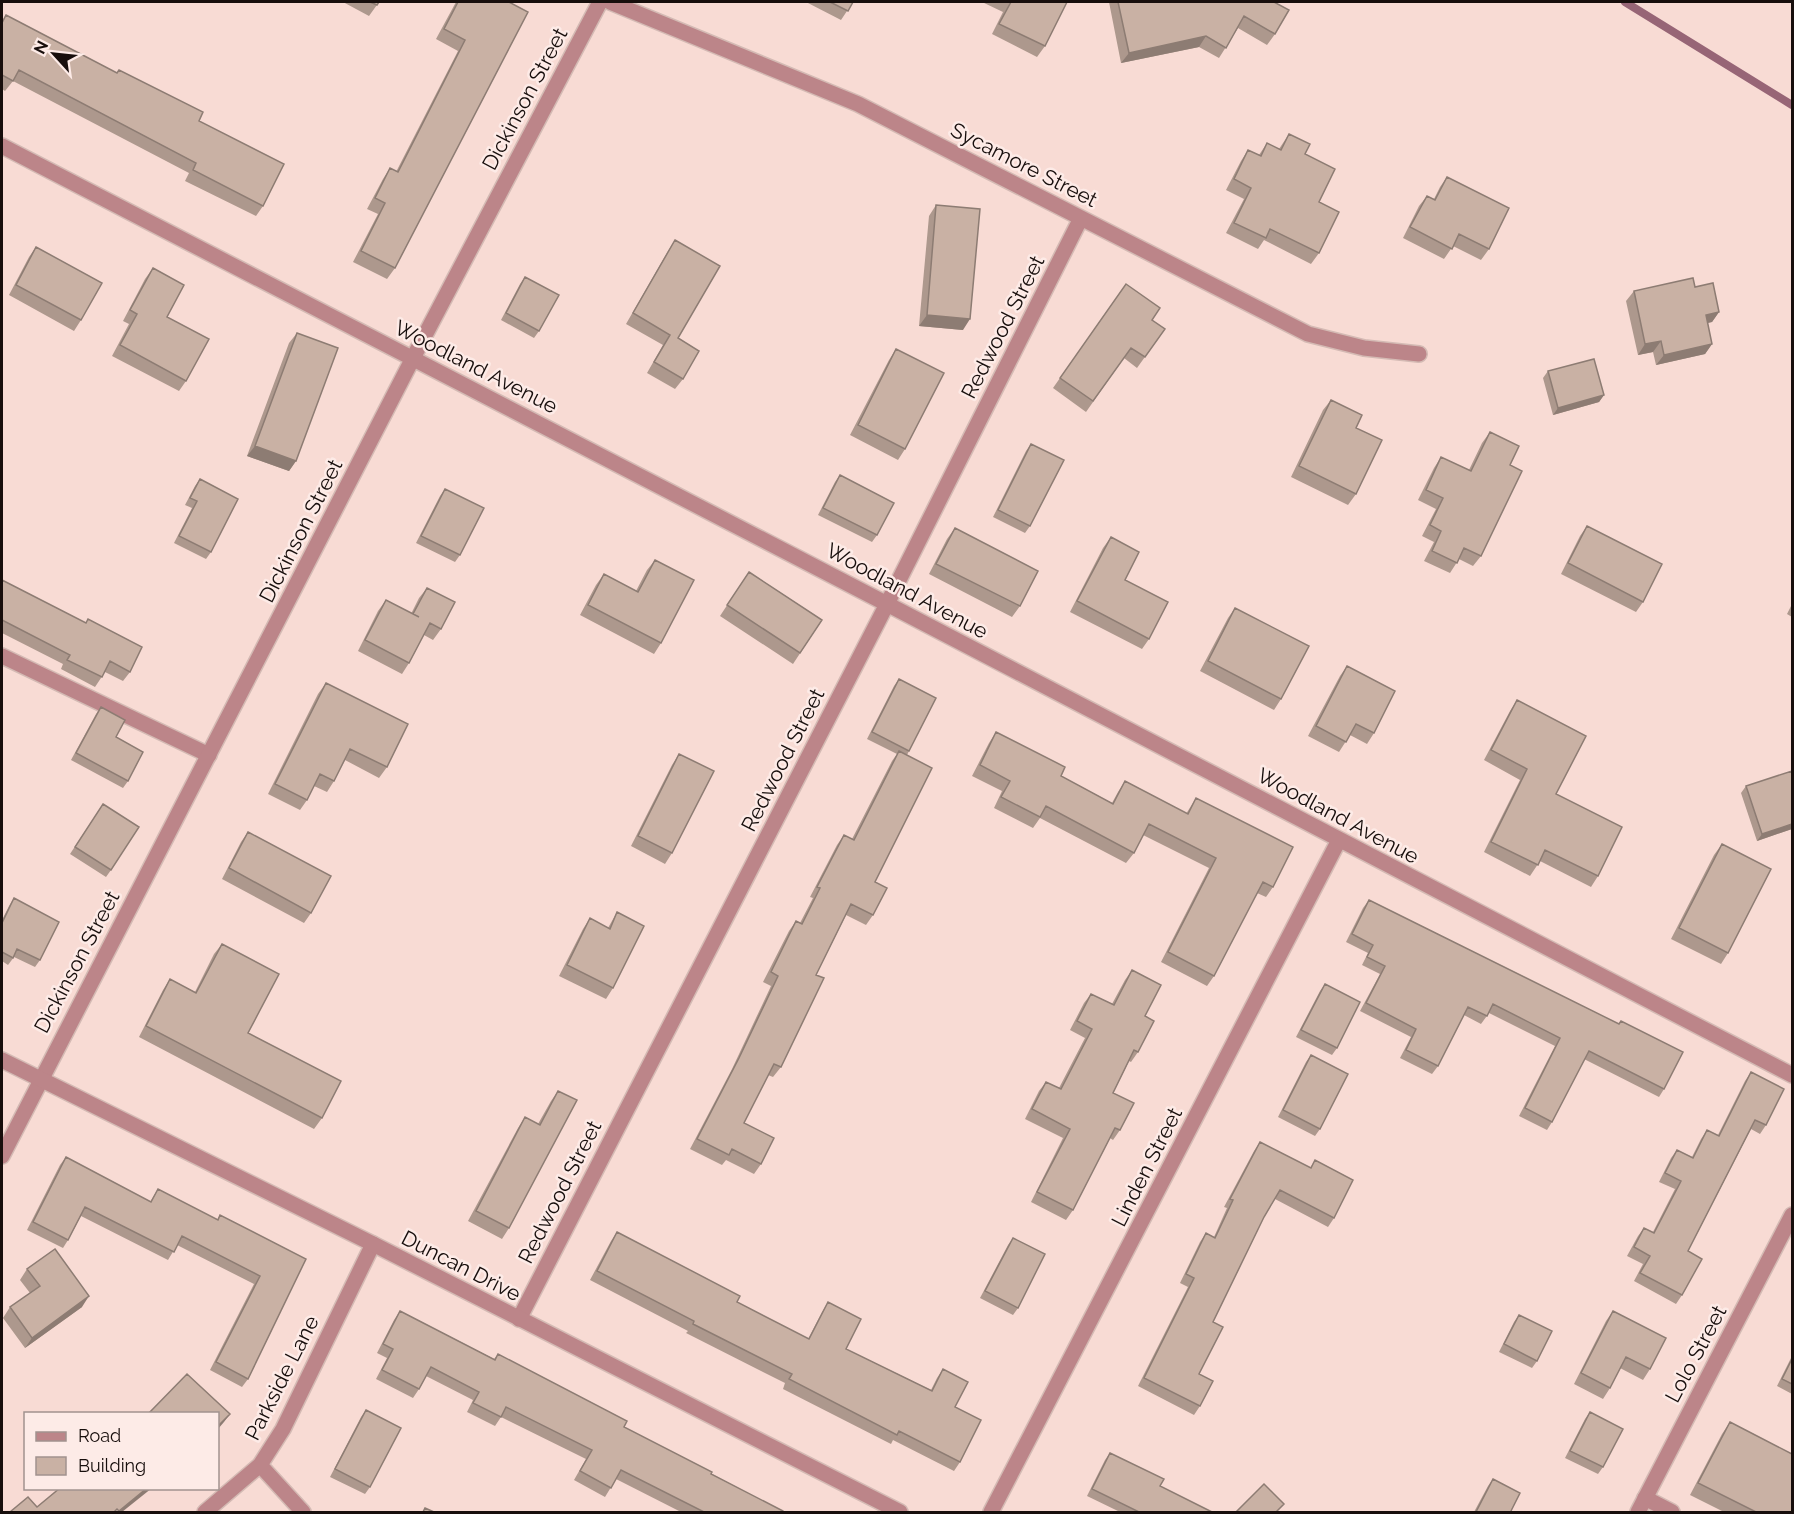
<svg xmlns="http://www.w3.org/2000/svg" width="1794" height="1514" font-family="Raleway,sans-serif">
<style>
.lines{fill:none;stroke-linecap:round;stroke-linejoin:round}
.stream{stroke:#976576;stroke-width:8}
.service-casing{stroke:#d4bab4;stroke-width:18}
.minor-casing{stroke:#d4bab4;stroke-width:18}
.tertiary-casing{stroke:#d4bab4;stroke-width:18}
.service{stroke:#bc8589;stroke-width:15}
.minor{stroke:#bc8589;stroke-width:15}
.tertiary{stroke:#bc8589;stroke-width:15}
.wall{fill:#ad988d}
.shaded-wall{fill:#8d7c73}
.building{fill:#c9b1a4;stroke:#8d7c73;stroke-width:1.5}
.labels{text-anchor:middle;stroke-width:5;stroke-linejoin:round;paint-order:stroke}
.street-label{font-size:21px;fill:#170e0c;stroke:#fdebe7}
</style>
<rect width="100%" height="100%" fill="#f8dbd4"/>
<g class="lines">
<path class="stream" d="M1625,2L1792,105"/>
<g class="service-casing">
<path id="service" d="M2,656L209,755"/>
</g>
<g class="minor-casing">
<path id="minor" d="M610,2L858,104L1308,334L1364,348L1419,354
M2,146L887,604L1792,1075
M2,1156L413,358L600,2
M519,1319L887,604L1081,218
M260,1465L303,1512
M1645,1498L1672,1512
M205,1512L260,1465L283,1429L373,1244
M991,1512L1339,840"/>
</g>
<g class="tertiary-casing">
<path id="tertiary" d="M2,1060L373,1244L900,1512
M1638,1512L1792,1215"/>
</g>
<use href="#service" class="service"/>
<use href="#minor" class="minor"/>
<use href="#tertiary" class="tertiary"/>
</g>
<path class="wall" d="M343,2H379L369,16Z
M456,2H509L395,268L387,279L353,262L378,214L367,209L383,179L390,168L396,172L458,51L436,39Z
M806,2H853L841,20Z
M982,2H1067L1045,46L1037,57L992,34L1003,12Z
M1109,2H1274L1275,34L1267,45L1238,28L1219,58L1199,47L1121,63Z
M6,15L117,73L119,70L199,121L263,206L256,216L185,181L189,173L13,81L5,91L2,89V21Z
M1289,134L1305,154L1319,202V253L1311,264L1264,240L1258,249L1226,233L1244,199L1226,190L1241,161L1248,150L1259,155L1267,143L1279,149Z
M1447,177L1489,249L1481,260L1453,246L1444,259L1403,238L1419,206L1427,196L1434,199L1440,187Z
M936,205L963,330L919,326L929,216Z
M675,240L678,338L683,379L675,389L647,373L663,345L626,324L668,251Z
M36,247L81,320L74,331L9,295L29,257Z
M153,268L186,381L179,391L112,356L129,324L123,321L145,279Z
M525,277L539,331L534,338L501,320L520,284Z
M1126,284L1152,320L1165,329L1137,368L1124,358L1086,412L1053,388Z
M1695,287L1719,312L1712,322L1707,323L1712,344L1705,354L1656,365L1653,352L1638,355L1626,301L1634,291Z
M297,333L296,461L289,471L247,456L289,343Z
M896,349L905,449L898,460L850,435L889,360Z
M1548,371L1604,395L1599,402L1553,415L1543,378Z
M1331,400L1356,428V494L1348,505L1291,477L1323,410Z
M1490,432L1510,465L1481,556L1473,566L1459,559L1450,573L1424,561L1434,542L1422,536L1436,509L1418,500L1434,468L1441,457L1469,470L1482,443Z
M1031,444L1030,526L1025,533L993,517L1026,451Z
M840,475L877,535L872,542L818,515L835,482Z
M200,479L211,552L206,559L174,543L192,508L185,505L195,486Z
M445,489L460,555L455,562L416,543L440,496Z
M1587,526L1643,602L1636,612L1561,574L1580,536Z
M955,528L1020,606L1012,617L929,574L947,539Z
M1111,537L1125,580L1149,639L1142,649L1070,612L1103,548Z
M655,560L661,643L654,654L580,615L596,585L604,574L636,591L647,570Z
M749,572L822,620L793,664L720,616Z
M2,580L86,623L88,619L130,672L123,681L105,672L95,687L61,669L63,664L2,633Z
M427,588L441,629L433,640L424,635L409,663L402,674L358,651L378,611L386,600L411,614L419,598Z
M1792,604V617L1787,614Z
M1235,608L1281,699L1274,710L1200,671L1228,618Z
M1347,666L1374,733L1367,744L1350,735L1339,752L1308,736L1340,676Z
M899,679L909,751L907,755L875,882L873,915L866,925L846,915L816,975L781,1067L773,1077L768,1075L744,1123L761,1164L754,1174L726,1160L722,1165L690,1149L732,1069L771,986L763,982L789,931L796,921L800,923L813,898L810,897L837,845L844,835L852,839L892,761L897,754L867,739L894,686Z
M326,683L387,767L379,778L345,760L334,781L327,792L314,786L307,800L300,810L268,794L318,694Z
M1517,700L1556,794L1598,876L1591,887L1540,861L1530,876L1484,852L1520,780L1484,760L1510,711Z
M101,707L116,737L128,781L123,788L71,760L96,714Z
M996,732L1061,776L1112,803L1118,792L1125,781L1186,814L1196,798L1273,887L1266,897L1257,893L1214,976L1207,986L1161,962L1209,868L1143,835L1134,853L1126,863L1040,818L1033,828L994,808L1002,791L972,776L989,743Z
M679,754L672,853L665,864L631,846L672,765Z
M1746,786L1792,829L1757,841L1741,793Z
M103,804L111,870L106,877L70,854Z
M248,832L311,913L304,923L222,879L241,842Z
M1722,844L1728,953L1721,964L1671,939L1714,855Z
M14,898L40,960L35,967L14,957L8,965L2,961V920L9,906Z
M1369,900L1619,1024L1621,1021L1664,1089L1659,1097L1584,1059L1552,1122L1547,1130L1519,1116L1555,1046L1489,1013L1481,1024L1464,1015L1438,1066L1432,1074L1400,1058L1411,1037L1360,1011L1380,974L1362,965L1368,953L1346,942L1363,908Z
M617,912L613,988L606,999L559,976L583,929L590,918L608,928Z
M222,944L248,1033L322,1118L314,1129L139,1037L163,990L170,979L195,992L214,954Z
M1132,970L1145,1016L1138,1052L1131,1062L1129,1061L1113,1093L1120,1130L1113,1140L1110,1138L1073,1210L1066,1220L1031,1202L1063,1138L1025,1119L1039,1091L1046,1082L1059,1088L1085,1038L1070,1030L1084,1003L1091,994L1112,1004L1125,980Z
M1325,984L1337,1048L1332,1055L1296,1037L1320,991Z
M1311,1055L1320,1129L1315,1136L1278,1117L1306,1062Z
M1751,1072L1766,1125L1760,1134L1751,1129L1688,1251L1682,1295L1676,1304L1634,1281L1643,1264L1627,1256L1638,1236L1644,1228L1653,1232L1675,1189L1659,1182L1671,1158L1677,1150L1692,1157L1701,1139L1707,1130L1718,1135L1745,1081Z
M558,1091L509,1228L502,1239L468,1221L518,1128L525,1117L538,1124L551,1101Z
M1260,1142L1310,1168L1315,1160L1334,1218L1328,1227L1275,1199L1264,1217L1213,1322L1199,1374L1200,1406L1194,1415L1138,1386L1188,1287L1180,1283L1200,1242L1206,1233L1214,1237L1227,1208L1224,1207L1254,1151Z
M66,1157L150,1202L158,1189L217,1220L220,1215L306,1259L248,1379L242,1387L210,1370L254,1284L177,1245L168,1260L81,1216L68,1240L63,1248L27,1230L60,1165Z
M617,1232L737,1302L808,1339L822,1312L828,1302L846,1349L931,1390L937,1378L943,1369L955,1407L960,1462L954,1471L893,1440L891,1444L783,1389L785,1383L686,1333L688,1331L590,1280L611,1241Z
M1013,1238L1018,1308L1013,1315L980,1298L1008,1245Z
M27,1269L82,1307L25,1348L3,1318L10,1307L30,1293L20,1280Z
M400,1311L494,1359L498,1354L624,1427L783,1512H681L616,1479L605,1497L574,1480L586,1459L501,1417L495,1426L467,1412L473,1400L426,1376L419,1389L413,1398L376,1379L387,1358L377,1353L394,1320Z
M1613,1311L1650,1369L1643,1380L1620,1368L1610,1388L1603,1399L1574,1384L1606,1321Z
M1519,1315L1537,1361L1532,1368L1499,1352L1514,1322Z
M1792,1356V1394L1777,1386Z
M366,1410L370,1487L365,1494L330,1477L361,1417Z
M1590,1412L1603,1467L1598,1474L1565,1458L1585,1419Z
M1730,1422L1792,1512H1724L1690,1495L1722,1434Z
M1110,1453L1160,1486L1212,1512H1120L1087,1496L1105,1460Z
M1493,1479L1511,1511L1514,1512H1474L1488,1486Z"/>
<path class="shaded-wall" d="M1206,36L1199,47L1121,63L1129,53Z
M1719,312L1712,322L1698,325L1706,315Z
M927,315L970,319L963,330L919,326Z
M1661,341L1653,352L1638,355L1645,344Z
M1712,344L1705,354L1656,365L1664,355Z
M1604,395L1599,402L1553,415L1558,408Z
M255,446L296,461L289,471L247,456Z
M1792,824V829L1757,841L1762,834Z
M89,1296L82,1307L25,1348L32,1338Z
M230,1414L224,1422L218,1429V1426Z
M147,1488H152L122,1512H118Z"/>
<path class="building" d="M370,2H379L377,5Z
M458,2H509L528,12L395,268L361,251L385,203L375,198L390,168L398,172L465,40L444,29Z
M830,2H853L848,11Z
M1011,2H1067L1045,46L999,24Z
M1118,2H1274L1289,10L1275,34L1244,16L1226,48L1206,36L1129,53Z
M6,15L117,73L119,70L203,112L199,121L284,164L263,206L193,170L196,163L19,70L13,81L2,75V23Z
M1289,134L1310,144L1305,154L1335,169L1319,202L1339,212L1319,253L1270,229L1266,238L1234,223L1251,188L1234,179L1248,150L1261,156L1267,143L1281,150Z
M1447,177L1509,208L1489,249L1459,234L1452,249L1410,227L1427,196L1435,200Z
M936,205L980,209L970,319L927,315Z
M675,240L720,266L678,338L699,351L683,379L654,362L670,335L633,313Z
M36,247L102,283L81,320L16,285Z
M153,268L184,285L167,317L209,339L186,381L120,345L137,314L130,310Z
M525,277L559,295L539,331L506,313Z
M1693,278L1695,287L1713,283L1719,312L1706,315L1712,344L1664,355L1661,341L1645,344L1634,291Z
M1126,284L1160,308L1152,320L1165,329L1145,357L1131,348L1093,401L1060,378Z
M297,333L338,348L296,461L255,446Z
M896,349L944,373L905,449L858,425Z
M1594,359L1604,395L1558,408L1548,371Z
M1331,400L1362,415L1356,428L1382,440L1356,494L1299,466Z
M1490,432L1519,446L1510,465L1522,471L1481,556L1464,548L1457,563L1432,551L1441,531L1430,525L1443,498L1426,490L1441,457L1471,471Z
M1031,444L1064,460L1030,526L998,510Z
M840,475L894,503L877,535L823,508Z
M200,479L238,499L211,552L179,536L197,501L190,498Z
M445,489L484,508L460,555L421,536Z
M1587,526L1662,564L1643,602L1568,563Z
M955,528L1038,571L1020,606L936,564Z
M1111,537L1139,552L1125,580L1168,602L1149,639L1077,601Z
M655,560L694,580L661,643L588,605L604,574L638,592Z
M749,572L822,620L800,653L727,605Z
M2,580L86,623L88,619L142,647L130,672L110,661L102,677L67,660L70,655L2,620Z
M427,588L455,602L441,629L430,623L409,663L365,640L386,600L419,617L413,614Z
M1235,608L1309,646L1281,699L1208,661Z
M1347,666L1395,691L1374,733L1356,724L1346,742L1316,726Z
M899,679L936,698L909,751L872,732Z
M326,683L408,724L387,767L350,749L334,781L320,774L307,800L275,784Z
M1517,700L1586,736L1556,794L1622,827L1598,876L1545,850L1538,865L1491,842L1527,769L1491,750Z
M101,707L125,720L116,737L143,752L128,781L76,753Z
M996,732L1065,767L1061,776L1113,804L1125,781L1188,814L1196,798L1293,847L1273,887L1263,882L1214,976L1168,952L1216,858L1149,824L1134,853L1046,806L1040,817L1001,797L1010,781L980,765Z
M899,751L932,768L875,882L887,888L873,915L851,904L816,975L824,978L781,1067L774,1064L744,1123L774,1138L761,1164L732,1149L729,1155L697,1139L739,1058L778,976L771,972L796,921L802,924L820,888L817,887L844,835L854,840Z
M679,754L714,771L672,853L638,836Z
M1792,771V824L1762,834L1746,786Z
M103,804L139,827L111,870L75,847Z
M248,832L331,876L311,913L229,868Z
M1722,844L1771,869L1728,953L1679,928Z
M14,898L59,922L40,960L17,949L13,958L2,952V923Z
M1369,900L1619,1024L1621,1021L1683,1052L1664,1089L1589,1051L1552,1122L1525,1108L1560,1038L1493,1004L1487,1016L1468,1007L1438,1066L1406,1050L1416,1029L1366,1003L1385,966L1367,957L1373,945L1352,934Z
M617,912L644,926L613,988L567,965L590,918L610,929Z
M222,944L279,974L248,1033L341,1081L322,1118L146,1026L170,979L196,993Z
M1132,970L1161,985L1145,1016L1154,1021L1138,1052L1134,1050L1113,1093L1134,1103L1120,1130L1115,1128L1073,1210L1037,1192L1070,1129L1032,1109L1046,1082L1061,1089L1092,1029L1077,1021L1091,994L1114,1005Z
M1325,984L1360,1002L1337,1048L1301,1030Z
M1311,1055L1348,1074L1320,1129L1283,1110Z
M1751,1072L1784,1089L1766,1125L1755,1120L1688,1251L1702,1259L1682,1295L1640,1273L1650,1256L1634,1247L1644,1228L1654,1233L1681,1181L1665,1173L1677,1150L1693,1158L1707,1130L1719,1136Z
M558,1091L577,1100L509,1228L476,1211L525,1117L540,1125Z
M1260,1142L1311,1168L1315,1160L1353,1180L1334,1218L1280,1190L1264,1217L1213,1322L1223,1327L1199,1374L1213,1381L1200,1406L1144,1378L1194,1278L1186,1274L1206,1233L1215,1238L1233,1200L1230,1199Z
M66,1157L151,1202L158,1189L218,1220L220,1215L306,1259L248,1379L216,1362L260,1276L182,1236L174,1252L85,1207L68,1240L33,1222Z
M617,1232L740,1296L737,1302L809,1339L828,1302L861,1319L846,1349L932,1391L943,1369L968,1382L955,1407L981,1420L960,1462L899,1431L897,1435L789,1379L792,1374L693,1324L694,1321L597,1271Z
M1013,1238L1045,1254L1018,1308L985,1291Z
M55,1249L89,1296L32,1338L10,1307L40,1286L27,1269Z
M400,1311L495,1360L498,1354L627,1421L624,1427L712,1472L711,1474L783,1511V1512H704L621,1470L611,1488L580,1471L592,1450L506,1407L501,1417L473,1403L479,1392L431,1367L419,1389L382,1370L393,1349L383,1344Z
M1613,1311L1666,1338L1650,1369L1626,1357L1610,1388L1581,1373Z
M1519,1315L1552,1331L1537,1361L1504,1344Z
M1792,1359V1384L1782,1379Z
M187,1374L230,1414L218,1426V1413H149Z
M366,1410L401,1428L370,1487L335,1469Z
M1590,1412L1623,1429L1603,1467L1570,1451Z
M1730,1422L1792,1454V1512H1756L1698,1483Z
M1110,1453L1164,1479L1160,1486L1212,1512H1139L1092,1489Z
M1493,1479L1520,1493L1511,1511L1514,1512H1476Z
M1264,1484L1284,1504L1276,1512H1236Z
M60,1488H147L119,1511L117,1509L114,1512H10L28,1497L37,1507Z
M425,1508L434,1512H423Z"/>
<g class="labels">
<g class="street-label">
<text transform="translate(525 99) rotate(-62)" y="7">Dickinson Street</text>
<text transform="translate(1024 165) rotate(27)" y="7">Sycamore Street</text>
<text transform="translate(1003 327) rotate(-63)" y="7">Redwood Street</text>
<text transform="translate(476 367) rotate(27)" y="7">Woodland Avenue</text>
<text transform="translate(301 531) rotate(-63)" y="7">Dickinson Street</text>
<text transform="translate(907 591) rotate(28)" y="7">Woodland Avenue</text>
<text transform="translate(783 760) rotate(-63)" y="7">Redwood Street</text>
<text transform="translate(1338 816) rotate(28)" y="7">Woodland Avenue</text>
<text transform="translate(77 962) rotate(-62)" y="7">Dickinson Street</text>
<text transform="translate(1147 1167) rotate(-63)" y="7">Linden Street</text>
<text transform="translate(560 1192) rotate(-63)" y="7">Redwood Street</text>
<text transform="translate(461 1266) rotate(27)" y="7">Duncan Drive</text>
<text transform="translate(1696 1354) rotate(-62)" y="7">Lolo Street</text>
<text transform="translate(282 1378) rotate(-63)" y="7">Parkside Lane</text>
</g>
</g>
<rect width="1794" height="1514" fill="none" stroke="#170e0c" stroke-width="6"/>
<rect x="24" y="1412" width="195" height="78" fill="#fdebe7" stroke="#a1938f" stroke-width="1.5"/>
<rect x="36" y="1432" width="30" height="9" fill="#bc8589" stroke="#a1938f" stroke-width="1.5"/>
<text x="78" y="1442" font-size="18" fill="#170e0c">Road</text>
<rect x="36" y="1457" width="30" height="18" fill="#c9b1a4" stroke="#a1938f" stroke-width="1.5"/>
<text x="78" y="1472" font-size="18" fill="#170e0c">Building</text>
<g transform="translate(54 54) rotate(297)" stroke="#fdebe7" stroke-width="4.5" paint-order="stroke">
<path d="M0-4.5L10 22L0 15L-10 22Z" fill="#170e0c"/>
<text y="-9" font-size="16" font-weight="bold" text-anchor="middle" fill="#170e0c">N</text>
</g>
</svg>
